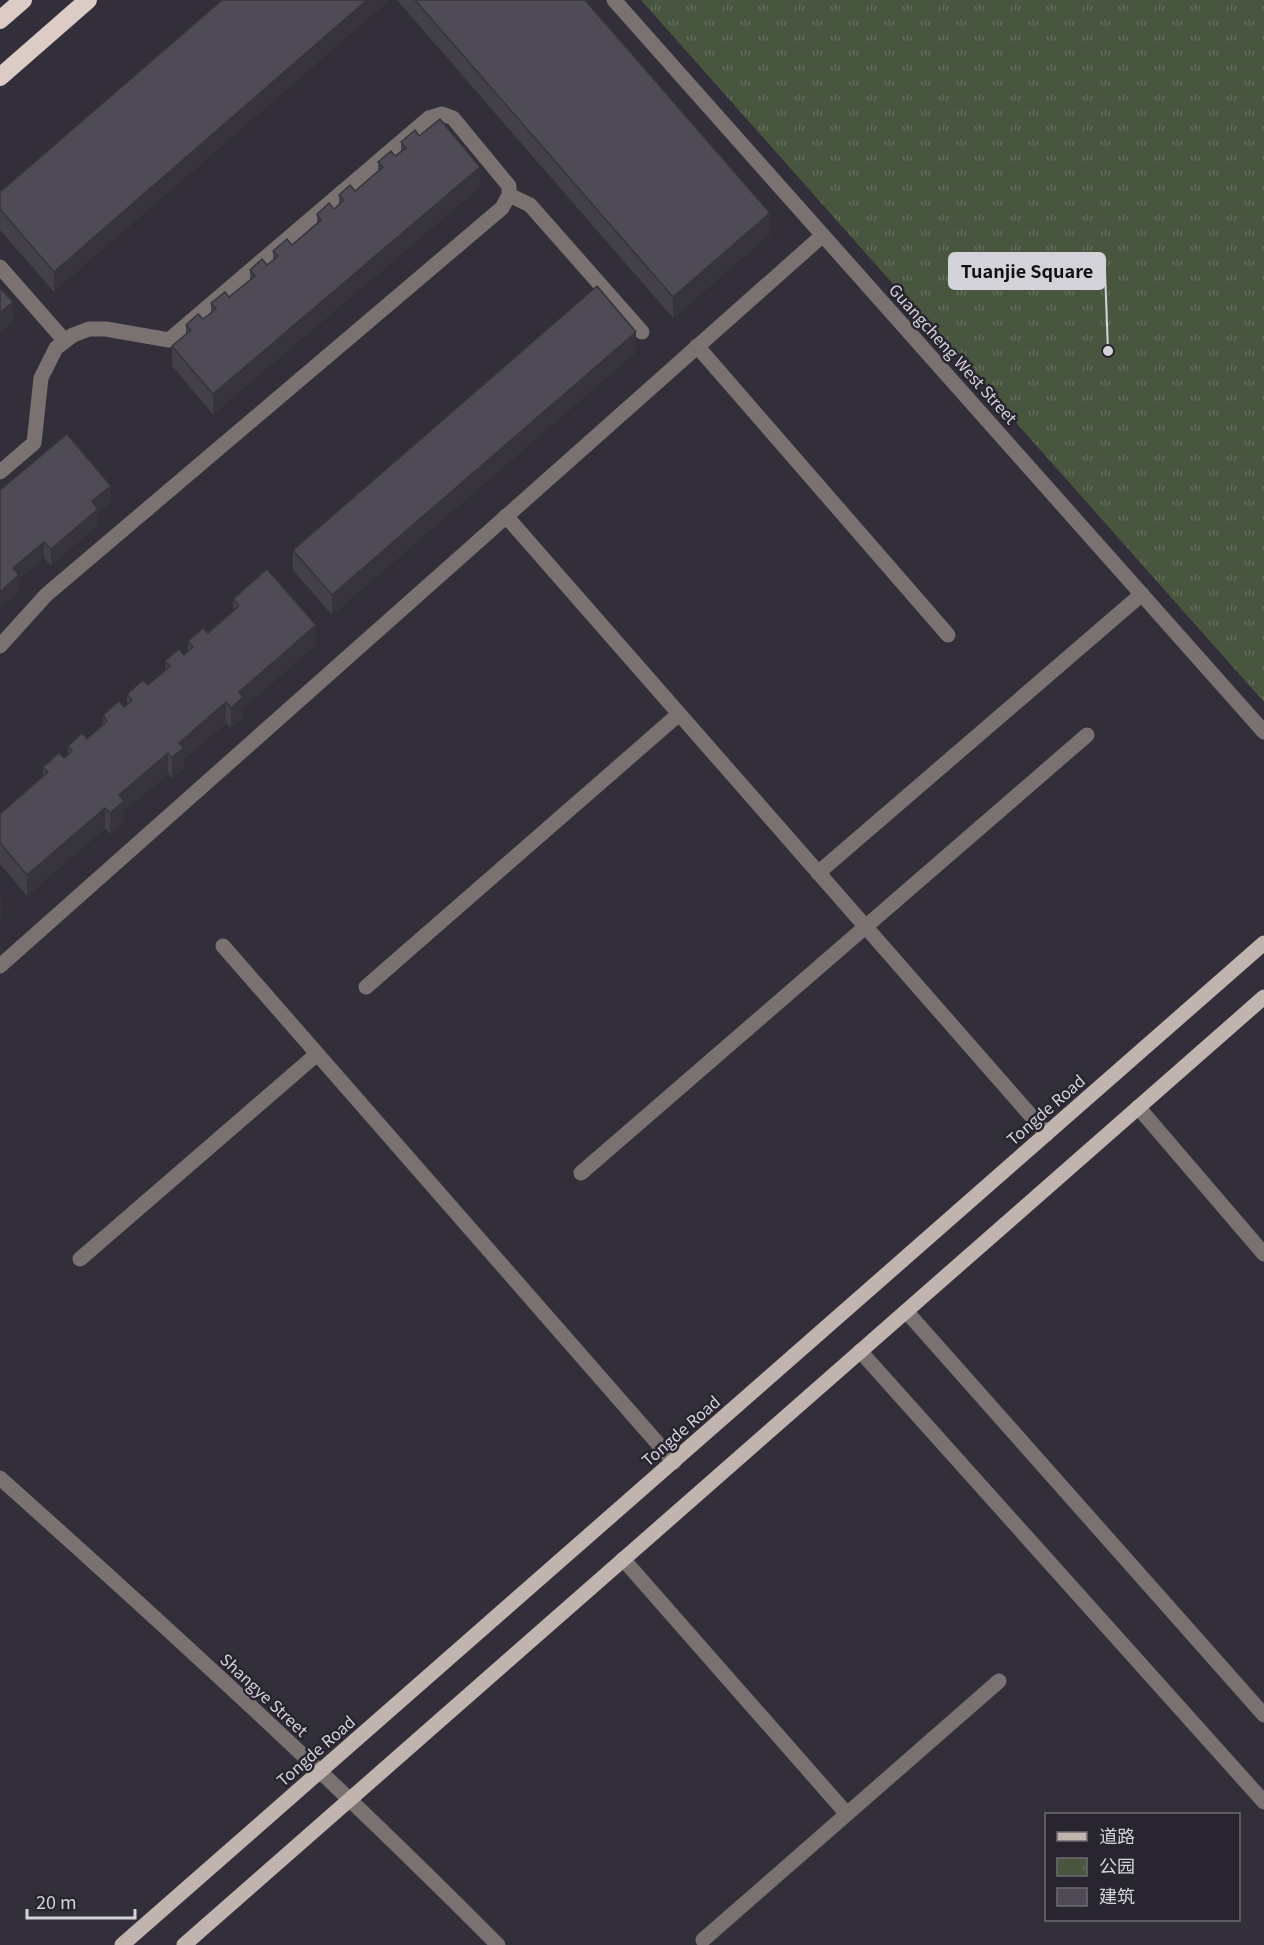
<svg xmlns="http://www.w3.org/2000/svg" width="1264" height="1945" font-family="Georgia,'Noto Sans SC',serif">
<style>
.park{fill:url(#park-tufts)}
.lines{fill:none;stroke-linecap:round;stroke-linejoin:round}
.minor{stroke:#797270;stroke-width:15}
.major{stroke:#c1b3ae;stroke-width:15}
.highway{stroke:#ddccc6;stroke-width:18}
.wall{fill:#43404a}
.shaded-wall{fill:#37343c}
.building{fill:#4e4a56;stroke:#37343c;stroke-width:1.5}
.labels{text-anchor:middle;stroke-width:5;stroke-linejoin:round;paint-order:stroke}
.street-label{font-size:16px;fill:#d5d3da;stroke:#282530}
.leader{fill:none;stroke:#d5d3da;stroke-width:2}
.callout-dot{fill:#d5d3da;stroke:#282530;stroke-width:2}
.callout{fill:#d5d3da;stroke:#d5d3da;stroke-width:2}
.callout-label{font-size:18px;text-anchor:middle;font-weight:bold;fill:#111}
</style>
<defs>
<pattern id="park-tufts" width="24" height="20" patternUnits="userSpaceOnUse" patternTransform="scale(1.5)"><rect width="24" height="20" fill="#49563f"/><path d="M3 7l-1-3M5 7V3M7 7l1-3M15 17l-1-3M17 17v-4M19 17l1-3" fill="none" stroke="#626d5a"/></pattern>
</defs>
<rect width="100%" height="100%" fill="#322f3a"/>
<path class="park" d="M641,0H1264V702Z"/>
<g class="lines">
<path class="minor" d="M614,0L1264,732
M509,195L530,205L642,332
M0,267L65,341
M697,346L948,635
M0,472L34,443L41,378L56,348L73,335L89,329H106L169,340L429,118L442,114L453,118L509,186V195L502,208L46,595L0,646
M506,516L1047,1134
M818,873L1142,594
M223,946L674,1462
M0,966L823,235
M366,987L679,714
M1138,1107L1264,1254
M581,1173L1087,735
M80,1259L317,1054
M906,1311L1264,1715
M860,1351L1264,1802
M0,1478C170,1630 338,1784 498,1945
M623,1559L847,1814
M703,1940L999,1681"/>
<path class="major" d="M122,1945L1264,943
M184,1945L1264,997"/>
<path class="highway" d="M0,20L23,0
M0,77L88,0"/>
</g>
<path class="wall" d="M222,0L54,292L0,230V192Z
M397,0H585L770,234L673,318Z
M419,136L480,187L213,414L172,366V346L186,335V325L203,319L211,313V303L229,297L250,280V270L267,265L273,260V251L292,245L317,223V214L334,209L339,205V195L355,191L378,171V162L395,156L401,152V142Z
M636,352L332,615L293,570V550Z
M0,490L111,502L98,512V525L51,565L44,558L19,579V591L0,608Z
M233,599L316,645L243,708V718L231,728L226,723L184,759V768L172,778L168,774L124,811V822L110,834L105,828L27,896L0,864V814L43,776V767L64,758L68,755V746L87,739L103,725V715L124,707L127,704V694L148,685L165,671V661L184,655L188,651V641L208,633L233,612Z"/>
<path class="shaded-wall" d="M367,0H390L54,292V272Z
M480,167V187L213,414V394Z
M770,213V234L673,318V297Z
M13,302V323L0,334V313Z
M636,332V352L332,615V595Z
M111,486V502L98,512V525L51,565V549L92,501Z
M44,542V558L19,579V591L0,608V592L13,568Z
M316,625V645L243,708V718L231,728V708L239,692Z
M226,702V723L184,759V768L172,778V757L179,743Z
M168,753V774L124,811V822L110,834V813L119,795Z
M105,808V828L27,896V875Z
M2,897V918L0,919V899Z"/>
<path class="building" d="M222,0H367L54,272L0,209V192Z
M415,0H585L770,213L673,297Z
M440,119L480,167L213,394L172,346L191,330L186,325L198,314L203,319L216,309L211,303L225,292L229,297L255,276L250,270L262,259L267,265L278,256L273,251L287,239L292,245L321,220L317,214L329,203L334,209L344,200L339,195L350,185L355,191L383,167L378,162L391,151L395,156L406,148L401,142L415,130L419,136Z
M597,286L636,332L332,595L293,550Z
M0,288L13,302L0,313Z
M67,434L111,486L92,501L98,509L51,549L44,542L13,568L19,575L0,592V490Z
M267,569L316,625L239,692L243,697L231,708L226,702L179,743L184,748L172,757L168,753L119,795L124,801L110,813L105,808L27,875L0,843V814L48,772L43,767L59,753L64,758L72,751L68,746L82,733L87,739L107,721L103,715L119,701L124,707L132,700L127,694L143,680L148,685L170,666L165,661L179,649L184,655L193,647L188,641L203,628L208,633L239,606L233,599Z"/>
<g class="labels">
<g class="street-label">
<text transform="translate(953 354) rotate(48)" y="6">Guangcheng West Street</text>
<text transform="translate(1046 1110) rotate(-41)" y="6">Tongde Road</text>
<text transform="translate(681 1431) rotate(-41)" y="6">Tongde Road</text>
<text transform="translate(264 1695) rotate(43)" y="6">Shangye Street</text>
<text transform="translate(316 1751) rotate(-41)" y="6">Tongde Road</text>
</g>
</g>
<path class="leader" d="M1108 351L1105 271"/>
<circle class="callout-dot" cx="1108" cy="351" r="6"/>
<rect class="callout" x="949" y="253" width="156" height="36" rx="6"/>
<g class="callout-label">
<text x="1027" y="278">Tuanjie Square</text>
</g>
<rect x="1045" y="1813" width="195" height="108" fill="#282530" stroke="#6d6b74" stroke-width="1.5"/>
<rect x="1057" y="1832" width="30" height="9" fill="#c1b3ae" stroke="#6d6b74" stroke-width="1.5"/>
<text x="1099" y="1843" font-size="18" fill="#d5d3da">道路</text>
<rect x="1057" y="1858" width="30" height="18" fill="url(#park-tufts)" stroke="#6d6b74" stroke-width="1.5"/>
<text x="1099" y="1873" font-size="18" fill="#d5d3da">公园</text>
<rect x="1057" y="1888" width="30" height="18" fill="#4e4a56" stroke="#6d6b74" stroke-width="1.5"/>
<text x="1099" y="1903" font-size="18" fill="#d5d3da">建筑</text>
<path d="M27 1909v9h108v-9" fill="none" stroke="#d5d3da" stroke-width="3"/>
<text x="36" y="1909" font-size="18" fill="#d5d3da" stroke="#282530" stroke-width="4.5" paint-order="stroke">20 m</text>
</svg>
